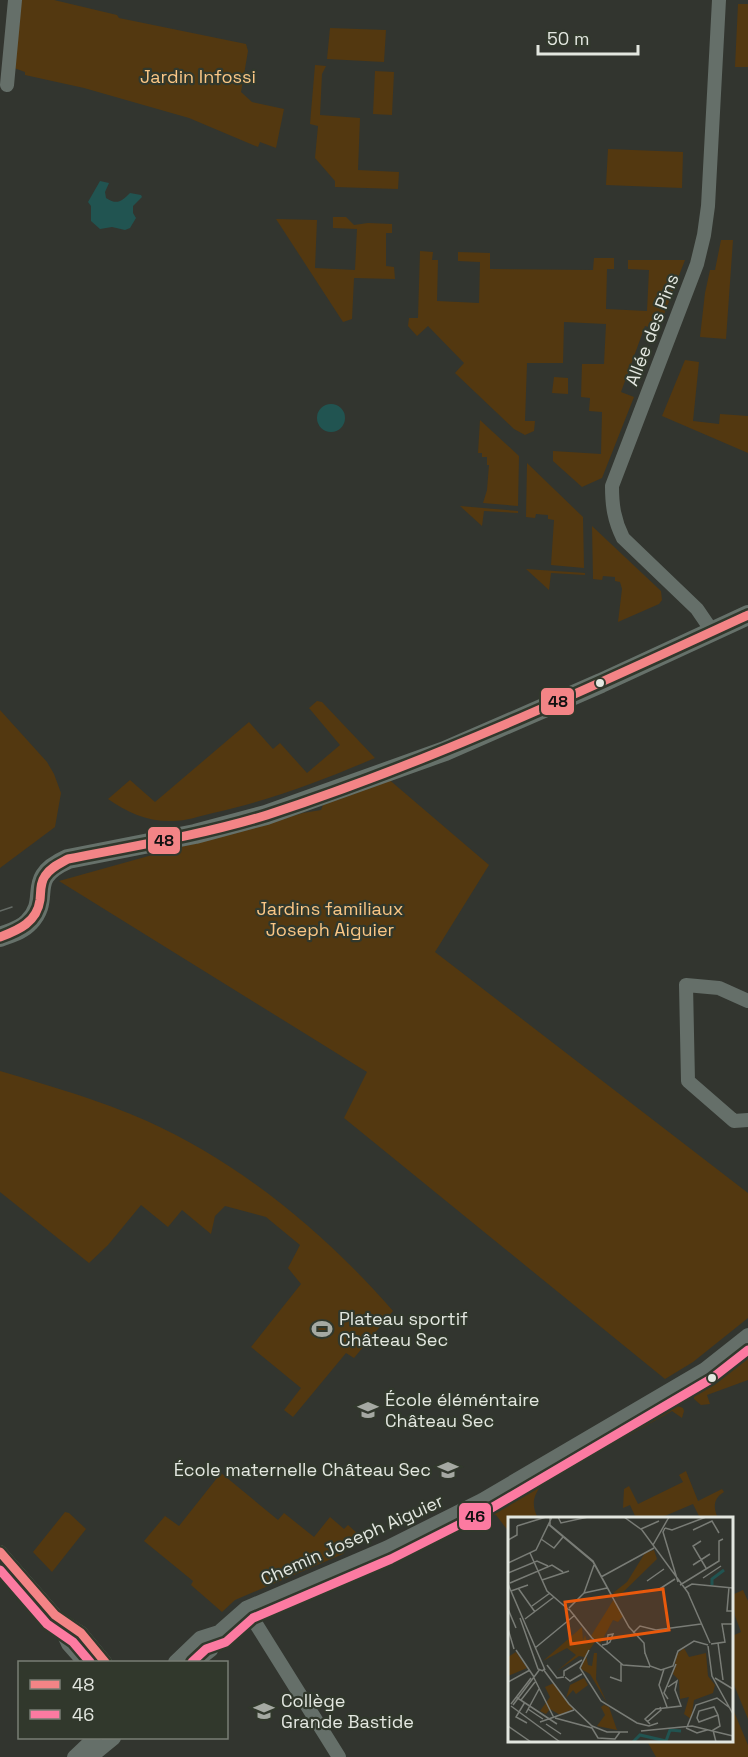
<svg xmlns="http://www.w3.org/2000/svg" width="748" height="1757" font-family="'Space Grotesk',sans-serif">
<style>
.green{fill:#533810}
.water{fill:#215451}
.lines{fill:none;stroke-linecap:round;stroke-linejoin:round}
.street{stroke:#656f69;stroke-width:14}
.secondary{stroke:#66716a;stroke-width:20}
.tram{stroke:#656b66;stroke-width:1.5}
.bus-1-casing{stroke:#31382c;stroke-width:14}
.bus-2-casing{stroke:#31382c;stroke-width:14}
.bus-1{stroke:#f38486;stroke-width:9}
.bus-2{stroke:#fc7aa1;stroke-width:9}
.bus-dot{fill:#e3e7e0;stroke:#31382c;stroke-width:2}
.labels{text-anchor:middle;stroke-width:4.5;stroke-linejoin:round;paint-order:stroke}
.park-label{font-size:18px;fill:#fac685;stroke:#31382c}
.street-label{font-size:18px;fill:#e3e7e0;stroke:#31382c}
.poi-label{font-size:18px;fill:#e3e7e0;stroke:#31382c;text-anchor:start}
.inset-river{fill:none;stroke:#215451;stroke-width:3}
.inset-road{fill:none;stroke:#797c76;stroke-width:1.5}
.view{fill:#e8590c;fill-opacity:0.15;stroke:#e8590c;stroke-width:3}
.inset-edge{fill:none;stroke:#e3e7e0;stroke-width:3}
.line-badge{stroke:#31382c;stroke-width:2}
.pale-badge-label{font-size:16px;text-anchor:middle;font-weight:bold;fill:#111}
</style>
<rect width="100%" height="100%" fill="#32352f"/>
<path class="green" d="M20,0H54L117,15L119,18L246,44L248,51L241,92L252,102L284,109L276,148L260,142L258,147L189,118L84,88L25,75V72L14,68Z
M738,4H748V67H735Z
M330,28L386,30L384,62L327,59Z
M315,65L326,66L322,74L320,115L360,118L358,170L399,172L398,189L335,187V181L315,158L318,126L310,124Z
M375,71L394,72L392,115L373,114Z
M608,149L683,152L682,188L606,185Z
M333,217H346L354,225L368,223L392,224V233H386V266L394,267L395,279L354,278L352,319L343,322L276,219L317,220L315,268L355,270L357,229L333,228Z
M721,240H733L726,339L700,337L705,293L710,270H715Z
M420,251L433,252L432,260H438L437,301L479,303L480,262L458,261V252L490,253V269L593,270L594,258H614V269H607L606,309L647,311L649,270L628,269V260H685L658,330L645,326L621,392L634,397L602,478L582,487L553,461V451L601,454L602,412L589,411L590,398L581,397L582,364H604L606,324L564,322L563,363H527L525,421H535L534,431L525,435L514,429L455,373L464,363L428,326L417,336L408,326L409,318H418Z
M685,360L699,362L693,421L719,424L720,414L748,416V453L662,416Z
M554,377L568,378V394L552,393Z
M480,420L519,456L518,506L483,503L487,490L489,465H487V457H482V453H478Z
M527,463L583,517L584,568L551,565L554,520L548,519V515L536,514L535,518L526,517Z
M460,506L518,511V513L484,511L482,526Z
M592,526L661,591L662,600L659,604L618,622L622,589L620,582L615,581V577L603,576L602,580L593,579Z
M526,569L585,573V575L551,573L549,590Z
M317,701L322,702L375,758C321,781 271,800 213,813C200,816 186,821 173,821C148,822 128,813 108,799L130,780L155,802L249,722L273,749L280,743L307,773L340,745L309,708Z
M0,710L47,762L54,774L61,793L55,827L0,868Z
M386,777L489,865L435,952L748,1193V1318L693,1362L665,1379L344,1118L367,1072L59,881L303,813L321,810L323,805Z
M0,1071C50,1086 100,1100 147,1121C242,1164 325,1233 393,1311L354,1358L346,1353L293,1417L284,1410L301,1388L251,1347L301,1284L288,1268L300,1245L266,1217L225,1206L215,1216L211,1234L182,1210L168,1227L141,1205L108,1245L89,1263L0,1192Z
M748,1351V1380L707,1395L710,1404L701,1405L694,1399V1394Z
M675,1405L683,1408L684,1411L682,1418L672,1411L542,1484C533,1496 531,1505 538,1518H510L509,1532L496,1515L488,1513L507,1500Z
M686,1471L698,1501L722,1489L724,1492C714,1498 713,1506 717,1516L712,1518H700L693,1504L660,1518H636L630,1505L623,1508L624,1489L629,1486L638,1504L683,1482L679,1475Z
M221,1473L278,1520L284,1513L314,1537L330,1517L344,1529L348,1525L358,1534L343,1554L235,1600L222,1612L191,1585L193,1581L144,1541L165,1516L179,1526Z
M65,1512L69,1513L86,1529L52,1572L33,1552Z
M743,1590L748,1601V1719L732,1680V1636L741,1632L735,1616L732,1595Z
M732,1707L748,1745V1757H656L647,1741L732,1740Z"/>
<path class="water" d="M100,181L109,183L105,192L106,198C117,205 121,202 130,193L141,195L142,197L133,206V213L136,218L130,228L125,230L112,227L100,229L91,221V206L88,202Z
M317 418a14 14 0 1 1 28 0a14 14 0 1 1-28 0Z"/>
<g class="lines">
<path class="street" d="M7,85L15,0
M712,631L697,609L623,538C614,520 612,505 612,486L697,264L704,235L708,206L719,0
M748,1001L719,988L686,985L688,1081L734,1121L748,1120
M0,1552L55,1615L68,1644L84,1662
M246,1608L339,1757
M56,1617L81,1633L105,1662
M175,1662L200,1638L219,1632
M196,1662L211,1650L221,1630L246,1608L386,1548L482,1500L705,1369L748,1335
M74,1757L94,1738
M91,1757L114,1738"/>
<path class="secondary" d="M0,937C10,933 22,930 29,922C53,897 23,879 68,859L195,834L266,815L445,751L601,683L748,615"/>
<path class="tram" d="M0,911L12,907"/>
<g class="bus-1-casing">
<path id="bus-1" d="M0,937C19,930 37,922 40,900C41,891 40,883 45,876C50,868 59,864 68,859C134,846 202,835 267,815C433,761 590,688 748,615
M0,1552L55,1615L81,1633L105,1662"/>
</g>
<g class="bus-2-casing">
<path id="bus-2" d="M0,1570L47,1624L73,1642L90,1662
M192,1662L206,1649L226,1642L253,1618L391,1559L488,1510L711,1379L748,1350"/>
</g>
<use href="#bus-1" class="bus-1"/>
<use href="#bus-2" class="bus-2"/>
</g>
<defs>
<g id="stadium-bare" transform="scale(1.62)"><path d="M0-5a6.5 5 0 1 0 0 10a6.5 5 0 1 0 0-10ZM-3.5-1.8h7v3.6h-7Z" fill="#a5a9a2" stroke="#31382c" stroke-width="2.5" paint-order="stroke"/></g>
<g id="school-bare" transform="scale(1.62)"><path d="M0-5L7-2L0 1L-7-2ZM-4 1L0 2.5L4 1V4Q0 6-4 4Z" fill="#a5a9a2" stroke="#31382c" stroke-width="2.5" paint-order="stroke"/></g>
</defs>
<g fill-rule="evenodd">
<use href="#stadium-bare" x="322" y="1329"/>
<use href="#school-bare" x="368" y="1410"/>
<use href="#school-bare" x="448" y="1470"/>
<use href="#school-bare" x="264" y="1711"/>
</g>
<g class="bus-dot">
<circle cx="600" cy="683" r="5"/>
<circle cx="712" cy="1378" r="5"/>
</g>
<g class="labels">
<g class="park-label">
<text x="198" y="83">Jardin Infossi</text>
<text x="330" y="915">Jardins familiaux<tspan x="330" dy="21">Joseph Aiguier</tspan></text>
</g>
<g class="street-label">
<text transform="translate(652 330) rotate(-69)" y="6">Allée des Pins</text>
<text transform="translate(352 1540) rotate(-24)" y="6">Chemin Joseph Aiguier</text>
</g>
<g class="poi-label">
<text x="339" y="1325">Plateau sportif<tspan x="339" dy="21">Château Sec</tspan></text>
<text x="385" y="1406">École éléméntaire<tspan x="385" dy="21">Château Sec</tspan></text>
<text x="431" y="1476" text-anchor="end">École maternelle Château Sec</text>
<text x="281" y="1707">Collège<tspan x="281" dy="21">Grande Bastide</tspan></text>
</g>
</g>
<g transform="translate(508 1517)">
<rect width="225" height="225" fill="#32352f"/>
<path d="M146,33L149,42L109,81L105,76L119,65L137,36ZM106,82L115,99L110,105L105,103L92,127L83,119ZM74,110L75,123L77,118L80,127L82,121L87,125L78,138L80,148L84,149L86,136H89L88,162L99,186L82,157L73,152L76,140L71,139L49,154L68,138L59,131L35,144ZM176,131L181,140L198,136L200,159L207,168L205,176L186,183L183,202L176,197L181,180L172,182L171,163L165,157L169,137ZM8,135L19,151L0,159V140ZM76,161L80,168L68,177L65,173L58,181L62,168ZM46,166L65,192L52,198L42,192L38,197L32,194L42,180L37,170ZM96,188L101,190L109,213L89,209L97,198L93,190Z" fill="#533810"/>
<path class="inset-river" d="M204,68V62L216,53M125,225L132,218L158,224L162,213L173,214"/>
<path class="inset-road" d="M42,0V8L85,44L104,79M50,0L53,6L80,0M116,0L134,13L181,77M41,8L85,45L121,110L136,126L137,137M9,9L38,0M157,11L155,15L170,65M157,11L164,13L198,0M133,12L151,4M185,13L204,4L211,16M33,22L46,31L55,20M0,23L9,18V9M193,24L185,29L198,51M145,28L161,0M22,36L39,74L61,93M0,46L28,33L44,0M185,48L202,37M0,56L29,44L40,49M93,60L146,31M195,61L213,49M34,63L61,54M139,64L156,52M2,66L44,48L55,55M0,67L37,153M172,68L211,44V24L215,22M221,70L219,94H225M10,71L27,95M177,71L184,67L225,71M150,73L167,62M3,74L20,68M76,76L86,48M76,76L99,71M180,76L202,126M24,89L42,76M61,91L76,76M0,92L8,111M61,92L84,121L115,148L142,150M12,101L30,152L35,154M17,102L46,80M0,112L6,132M125,116L132,109L148,113L193,107M210,126L215,163M203,127L217,125L214,107H225M94,128L99,127L102,125L105,117L100,118L99,127M200,129L204,159L225,197M27,131L67,98M8,133L26,160M81,133L72,151L93,184L129,206L141,209L150,206M137,136L142,149L153,153L165,149L170,134L186,124L200,128M39,148L49,161L56,160M35,152L61,187L84,209L99,215H120M156,152L151,168L159,190M56,159V154L74,143M57,160L62,164L74,157M102,160L113,164V146M26,161L46,201M207,161L225,172M0,165L22,153M8,180L49,207M160,182L156,176L168,147M13,183L27,165M17,185L8,200L19,206M3,187L23,161M5,188L32,152M3,189L52,225M20,192L35,202M18,196L31,172M47,201L84,211L90,221L107,222L112,215M32,205L66,193M139,205L153,193L152,190M38,207L53,217M142,207L137,202L148,192L173,189L167,173L169,164L160,170M0,209L23,225M179,210L188,188L209,181L222,191M178,211L189,216L199,213M133,214L184,209L225,219M208,225L205,213L212,209L210,198L206,190L191,194L189,201L191,205L210,198"/>
<path class="view" d="M155,72L161,113L63,127L57,85Z"/>
<rect width="225" height="225" class="inset-edge"/>
</g>
<g class="line-badge">
<rect x="540" y="687" width="35" height="29" rx="6" fill="#f38486"/>
<rect x="147" y="826" width="34" height="29" rx="6" fill="#f38486"/>
<rect x="458" y="1502" width="34" height="29" rx="6" fill="#fc7aa1"/>
</g>
<g class="pale-badge-label">
<text x="558" y="707">48</text>
<text x="164" y="846">48</text>
<text x="475" y="1522">46</text>
</g>
<rect x="18" y="1661" width="210" height="78" fill="#31382c" stroke="#787e74" stroke-width="1.5"/>
<rect x="30" y="1680" width="30" height="9" fill="#f38486" stroke="#787e74" stroke-width="1.5"/>
<text x="72" y="1691" font-size="18" fill="#e3e7e0">48</text>
<rect x="30" y="1710" width="30" height="9" fill="#fc7aa1" stroke="#787e74" stroke-width="1.5"/>
<text x="72" y="1721" font-size="18" fill="#e3e7e0">46</text>
<path d="M538 45v9h100v-9" fill="none" stroke="#e3e7e0" stroke-width="3"/>
<text x="547" y="45" font-size="18" fill="#e3e7e0" stroke="#31382c" stroke-width="4.5" paint-order="stroke">50 m</text>
</svg>
